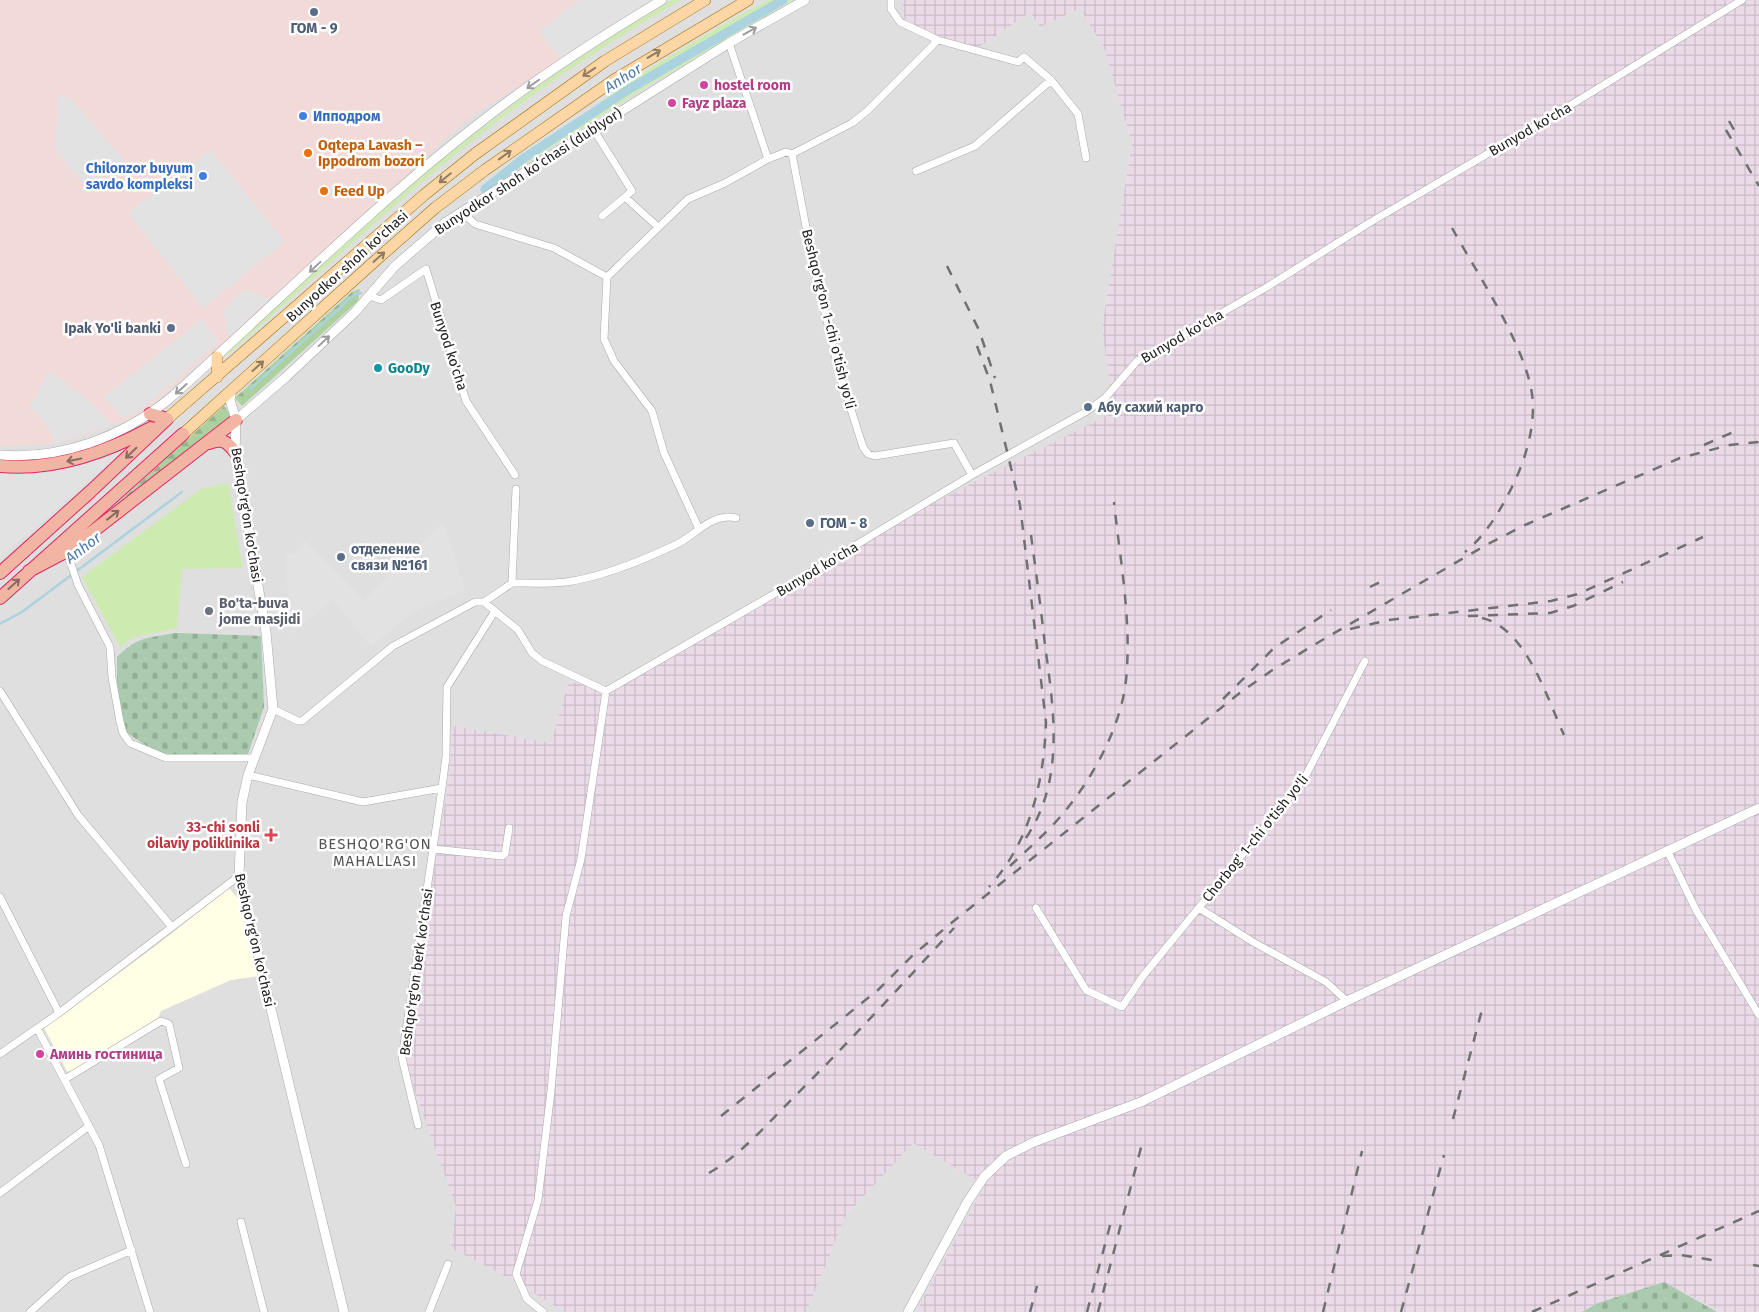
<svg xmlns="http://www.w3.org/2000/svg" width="1759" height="1312" font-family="'Fira Sans',sans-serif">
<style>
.residential{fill:#e0dfdf}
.commercial{fill:#f2dad9}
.industrial{fill:url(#industrial-grid)}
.education{fill:#ffffe5}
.grass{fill:#cdebb0}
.forest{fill:url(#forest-firs)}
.cemetery{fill:url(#cemetery-stones)}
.parking{fill:#e2e2e2}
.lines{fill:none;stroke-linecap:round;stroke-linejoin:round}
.stream{stroke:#aad3df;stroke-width:2.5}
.canal{stroke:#aad3df;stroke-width:9}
.minor-casing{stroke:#a9a9a9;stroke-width:8}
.tertiary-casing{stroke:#a9a9a9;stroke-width:10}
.primary-casing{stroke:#a06b00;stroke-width:12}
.trunk-casing{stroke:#dc2a67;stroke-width:14}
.minor{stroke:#fff;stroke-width:7}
.tertiary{stroke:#fff;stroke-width:9}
.primary{stroke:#fcd6a4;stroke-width:11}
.trunk{stroke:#f2b4a3;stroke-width:12}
.rail{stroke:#707070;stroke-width:2.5;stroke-dasharray:10 10;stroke-linecap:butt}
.oneway{stroke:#9c9c9c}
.oneway2{stroke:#8f7c63}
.oneway3{stroke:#8a6b62}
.service-dot{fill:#5c6f8a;stroke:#fff;stroke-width:2}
.hotel-dot{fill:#d1479c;stroke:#fff;stroke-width:2}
.shop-dot{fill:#3f7fe0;stroke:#fff;stroke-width:2}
.food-dot{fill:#e8710a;stroke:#fff;stroke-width:2}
.culture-dot{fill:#0f9aa8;stroke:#fff;stroke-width:2}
.worship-dot{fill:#6b7280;stroke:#fff;stroke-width:2}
.health-dot{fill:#e0444e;stroke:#fff;stroke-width:2}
.labels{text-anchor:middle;stroke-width:5;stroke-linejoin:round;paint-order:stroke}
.service-label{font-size:14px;font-weight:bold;fill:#4e5e75;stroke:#fff;text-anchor:start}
.hotel-label{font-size:14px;font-weight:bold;fill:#b23c85;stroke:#fff;text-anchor:start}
.shop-label{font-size:14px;font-weight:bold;fill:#366cbe;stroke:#fff;text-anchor:start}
.street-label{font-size:14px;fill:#222;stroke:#fff}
.food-label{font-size:14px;font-weight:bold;fill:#c56008;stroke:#fff;text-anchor:start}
.culture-label{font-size:14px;font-weight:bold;fill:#0d838f;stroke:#fff;text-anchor:start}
.worship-label{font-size:14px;font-weight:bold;fill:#5b616d;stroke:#fff;text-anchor:start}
.health-label{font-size:14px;font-weight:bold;fill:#be3a42;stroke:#fff;text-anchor:end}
.water-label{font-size:15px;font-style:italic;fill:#4a7aab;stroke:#fff}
.neighbourhood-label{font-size:15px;letter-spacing:1px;fill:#555;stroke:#fff}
</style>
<defs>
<pattern id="industrial-grid" width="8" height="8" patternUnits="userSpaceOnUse" patternTransform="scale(1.25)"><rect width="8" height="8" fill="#ebdbe8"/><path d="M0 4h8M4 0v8" fill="none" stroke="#c9bcc7"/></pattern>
<pattern id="forest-firs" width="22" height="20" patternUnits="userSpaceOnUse" patternTransform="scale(1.25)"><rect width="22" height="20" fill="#add19e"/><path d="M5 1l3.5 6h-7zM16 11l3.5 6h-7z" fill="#95b388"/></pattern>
<pattern id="cemetery-stones" width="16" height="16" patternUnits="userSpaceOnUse" patternTransform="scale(1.25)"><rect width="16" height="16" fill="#aacbaf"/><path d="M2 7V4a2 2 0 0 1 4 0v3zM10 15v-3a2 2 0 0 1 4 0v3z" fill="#92ae96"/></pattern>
</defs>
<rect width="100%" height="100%" fill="#f2efe9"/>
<path class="residential" d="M0,0H1759V1312H0Z"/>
<path class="commercial" d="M0,0H630L643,6L469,118L225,341L151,406L127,420L74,439L52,444L6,446L0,445Z"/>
<path class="industrial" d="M902,0H1759V1312H1722L1664,1282L1598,1303L1582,1312H916L985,1185L913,1143L846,1215L806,1312H565L511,1279L451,1248L456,1207L404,1061L447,792L453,726L551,743L569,681L606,692L925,507L1114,412L1102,328L1132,144L1105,50L1080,8L1040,27L1030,12L979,47L939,39L905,23Z"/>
<path class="education" d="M229,888L241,902L259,976L231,980L161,1011L157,1020L70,1072L67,1071L44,1028L153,948Z"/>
<path class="grass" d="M672,0H681C609,42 537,89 471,142C386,209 308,285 226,356V353C306,281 384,205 469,138C533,88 602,41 672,0Z
M768,0H792L641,90L493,184L522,161L601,108L600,102C654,64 710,31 768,0Z
M228,483L243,568L182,569L177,628L134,637L120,647L82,577L201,489Z"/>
<path class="forest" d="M360,289L358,301L242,406L235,398L352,292Z
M224,406L231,415L112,510L111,509Z"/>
<path class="cemetery" d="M176,633L261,636L264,707L248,754H167L153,750L127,733L117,693V657C138,636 148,638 176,633Z
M1664,1282L1717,1312H1582L1598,1303Z"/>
<path class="parking" d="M580,0H653L560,59L539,31Z
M59,94L73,101L124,160L88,190L55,149Z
M211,150L285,242L203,308L128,213Z
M244,290L270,299L227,338L224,308Z
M202,319L219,342L150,402L136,413L123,418L104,397Z
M50,371L88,400L113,425L52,444V435L40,416L29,407Z
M120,453L0,558V472H31L71,467L104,459Z
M443,522L465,590L413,612L371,647L333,600L290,635L286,555L295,553L305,541L364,600Z"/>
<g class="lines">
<path class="stream" d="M250,389L355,294L361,293
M0,624L22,612L182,492"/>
<path class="canal" d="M485,189L524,158L631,88L783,0"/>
<g class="minor-casing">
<path id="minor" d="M891,0V9L900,22L938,40L1018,62L1024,57L1051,80L1078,114L1086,158
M729,43L768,159
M592,127L632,191L625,197L658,227
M792,154L812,258L840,375L863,447L868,454L875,456L954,443L972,475
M916,171L975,146L1051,80
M462,212L475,224L554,248L607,277
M602,216L625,197
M369,296L381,300L426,269L466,401L515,475
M699,529L664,453L652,411L614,361L604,339L607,277L688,199L725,183L768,159L786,152L792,154L852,123L867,111L938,40
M69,550V558L78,585L110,647L112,677L120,722L123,733L130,743L166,758H254
M512,583C529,583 548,584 566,582C603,577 641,561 675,545C695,536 712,512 736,518
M484,602L518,630L532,653L542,661L606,691L788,586L972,475L1087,411L1106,397L1137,361L1267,287L1369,223L1561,111L1742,0
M0,691L78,815L171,926
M273,709L298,721H302L393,646L475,602H484L512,583L516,489
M248,775L363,802L442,788
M433,849L502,856L505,854L509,828
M1667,850L1696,910L1759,1015
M0,897L59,1013
M1036,908L1086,990L1122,1007L1143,976L1304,779L1365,661
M1199,908L1253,942L1326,982L1347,1001
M37,1028L99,1145L150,1312
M0,1054L59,1013L239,876
M65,1079L161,1021L169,1024L179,1068L159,1079L186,1164
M418,1125L402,1058L442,788L446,757L447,687L495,611
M0,1193L89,1126
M241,1222L264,1312
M30,1312L69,1277L132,1250
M429,1312L448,1264
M543,1312L527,1299L516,1274L538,1200L551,1091L566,916L581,859L606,691"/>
</g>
<g class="tertiary-casing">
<path id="tertiary" d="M232,389L230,400L236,420L235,452L266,632L273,709L248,775L242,802L239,876L344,1312
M236,420L286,377L355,312L395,266L446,222L729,43L805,0
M0,455C61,460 121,437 168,400C268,311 363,215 468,132C529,83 595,40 662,0
M908,1312L968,1201L984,1177L1006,1156L1034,1142L1141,1102L1347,1001L1759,808"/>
</g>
<g class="primary-casing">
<path id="primary" d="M217,377V357
M167,419L424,195L475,154L605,61L705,0
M183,434L375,261L435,208L485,170L614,80L748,0"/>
</g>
<g class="trunk-casing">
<path id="trunk" d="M150,414L167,419
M209,443C221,438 227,441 235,452
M0,466C54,471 105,453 151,428
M29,571L69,550L236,420
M0,573L91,491L167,419
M0,598L183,434"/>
</g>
<use href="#minor" class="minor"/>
<use href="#tertiary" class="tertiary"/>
<use href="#primary" class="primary"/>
<use href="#trunk" class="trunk"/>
<path class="rail" d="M1729,121L1738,137
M1726,130L1759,186
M1452,228C1477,273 1521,339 1531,388C1538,422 1525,462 1510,491C1498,514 1485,536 1465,552
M947,266L979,330L995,378
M977,346L990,381L1020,505L1046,722C1044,782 1030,842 989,887
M1704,445L1740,429
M1370,587L1388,578
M1468,616L1550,613L1573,606L1623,582
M1482,618C1526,628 1547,698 1564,735
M1350,629L1389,620L1551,601L1578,594L1703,537
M1223,699L1274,648L1331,610
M1026,838C1065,780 1054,711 1045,645C1041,609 1036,572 1031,535
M1010,866C1029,848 1050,830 1066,810C1095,774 1121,726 1126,680C1132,622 1120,560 1114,502
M721,1116L878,990L913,955L955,920L1241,692L1274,669L1324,639L1488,544L1525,525L1680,458L1730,445L1759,442
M1453,1119L1483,1006
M709,1173C742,1154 767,1124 794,1097C849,1042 902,985 954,928
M1662,1256L1681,1255L1718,1261
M1753,1265L1759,1266
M1030,1312L1037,1286
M1087,1312L1112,1218
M1098,1312L1143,1140
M1323,1312L1362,1151
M1401,1312L1444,1155
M1532,1312L1759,1211"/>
</g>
<defs><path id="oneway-shaft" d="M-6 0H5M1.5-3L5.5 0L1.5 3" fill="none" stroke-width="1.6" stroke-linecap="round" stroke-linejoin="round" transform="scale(1.25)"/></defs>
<g class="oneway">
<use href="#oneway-shaft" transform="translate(750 31) rotate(-29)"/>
<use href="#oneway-shaft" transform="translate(533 84) rotate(145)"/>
<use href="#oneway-shaft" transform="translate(315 267) rotate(137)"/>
<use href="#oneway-shaft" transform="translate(324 341) rotate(-43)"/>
<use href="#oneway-shaft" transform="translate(181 389) rotate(138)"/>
</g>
<g class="oneway2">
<use href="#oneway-shaft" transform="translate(654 54) rotate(-31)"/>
<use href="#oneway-shaft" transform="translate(589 72) rotate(146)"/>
<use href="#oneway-shaft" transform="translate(505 155) rotate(-36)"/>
<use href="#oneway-shaft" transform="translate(445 178) rotate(141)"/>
<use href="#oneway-shaft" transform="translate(379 257) rotate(-41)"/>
<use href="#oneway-shaft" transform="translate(258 366) rotate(-42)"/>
</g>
<g class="oneway3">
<use href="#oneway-shaft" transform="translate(131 453) rotate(136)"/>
<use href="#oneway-shaft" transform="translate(74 460) rotate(168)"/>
<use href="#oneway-shaft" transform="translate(113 515) rotate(-38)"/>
<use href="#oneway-shaft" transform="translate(14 584) rotate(-42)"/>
</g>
<g class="service-dot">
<circle cx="314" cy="12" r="5"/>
<circle cx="171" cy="328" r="5"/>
<circle cx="1088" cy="407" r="5"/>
<circle cx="810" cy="523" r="5"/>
<circle cx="341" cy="557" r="5"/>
</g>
<g class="hotel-dot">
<circle cx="704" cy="85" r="5"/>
<circle cx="672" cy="103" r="5"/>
<circle cx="40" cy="1054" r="5"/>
</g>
<g class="shop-dot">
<circle cx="303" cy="116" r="5"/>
<circle cx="203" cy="176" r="5"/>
</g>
<g class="food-dot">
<circle cx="308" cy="153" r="5"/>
<circle cx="324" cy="191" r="5"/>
</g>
<circle class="culture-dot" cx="378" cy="368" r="5"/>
<circle class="worship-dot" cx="209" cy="611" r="5"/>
<path class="health-dot" d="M268.5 827.5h5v5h5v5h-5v5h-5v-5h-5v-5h5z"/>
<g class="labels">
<g class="service-label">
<text x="314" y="33" text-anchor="middle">ГОМ - 9</text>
<text x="161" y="333" text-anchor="end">Ipak Yo'li banki</text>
<text x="1098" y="412">Абу сахий карго</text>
<text x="820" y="528">ГОМ - 8</text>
<text x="351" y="554">отделение<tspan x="351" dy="16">связи №161</tspan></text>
</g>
<g class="hotel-label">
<text x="714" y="90">hostel room</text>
<text x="682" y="108">Fayz plaza</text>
<text x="50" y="1059">Аминь гостиница</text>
</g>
<g class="shop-label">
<text x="313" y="121">Ипподром</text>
<text x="193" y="173" text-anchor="end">Chilonzor buyum<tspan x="193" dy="16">savdo kompleksi</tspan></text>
</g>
<g class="street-label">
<text transform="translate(1530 129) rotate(-30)" y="5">Bunyod ko'cha</text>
<text transform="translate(528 171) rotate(-33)" y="5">Bunyodkor shoh koʻchasi (dublyor)</text>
<text transform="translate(347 266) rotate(-42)" y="5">Bunyodkor shoh ko'chasi</text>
<text transform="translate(829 319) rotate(76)" y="5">Beshqo'rg'on 1-chi o'tish yo'li</text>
<text transform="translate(1182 336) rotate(-30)" y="5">Bunyod ko'cha</text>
<text transform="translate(449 346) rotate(72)" y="5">Bunyod ko'cha</text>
<text transform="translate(247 515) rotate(81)" y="5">Beshqo'rg'on ko'chasi</text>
<text transform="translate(817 569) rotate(-31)" y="5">Bunyod ko'cha</text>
<text transform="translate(1255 838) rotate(-51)" y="5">Chorbog' 1-chi o'tish yo'li</text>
<text transform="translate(255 940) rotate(77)" y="5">Beshqo'rg'on ko'chasi</text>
<text transform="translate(416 972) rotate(-82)" y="5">Beshqo'rg'on berk ko'chasi</text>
</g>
<g class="food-label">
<text x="318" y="150">Oqtepa Lavash –<tspan x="318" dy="16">Ippodrom bozori</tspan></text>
<text x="334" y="196">Feed Up</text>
</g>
<g class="culture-label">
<text x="388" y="373">GooDy</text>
</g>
<g class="worship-label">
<text x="219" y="608">Bo'ta-buva<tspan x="219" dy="16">jome masjidi</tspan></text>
</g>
<g class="health-label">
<text x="260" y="832">33-chi sonli<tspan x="260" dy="16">oilaviy poliklinika</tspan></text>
</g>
<g class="water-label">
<text transform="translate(623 78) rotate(-32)" y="5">Anhor</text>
<text transform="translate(83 548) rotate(-37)" y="5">Anhor</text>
</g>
<g class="neighbourhood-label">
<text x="375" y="849">BESHQO'RG'ON<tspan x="375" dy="17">MAHALLASI</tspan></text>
</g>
</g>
</svg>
